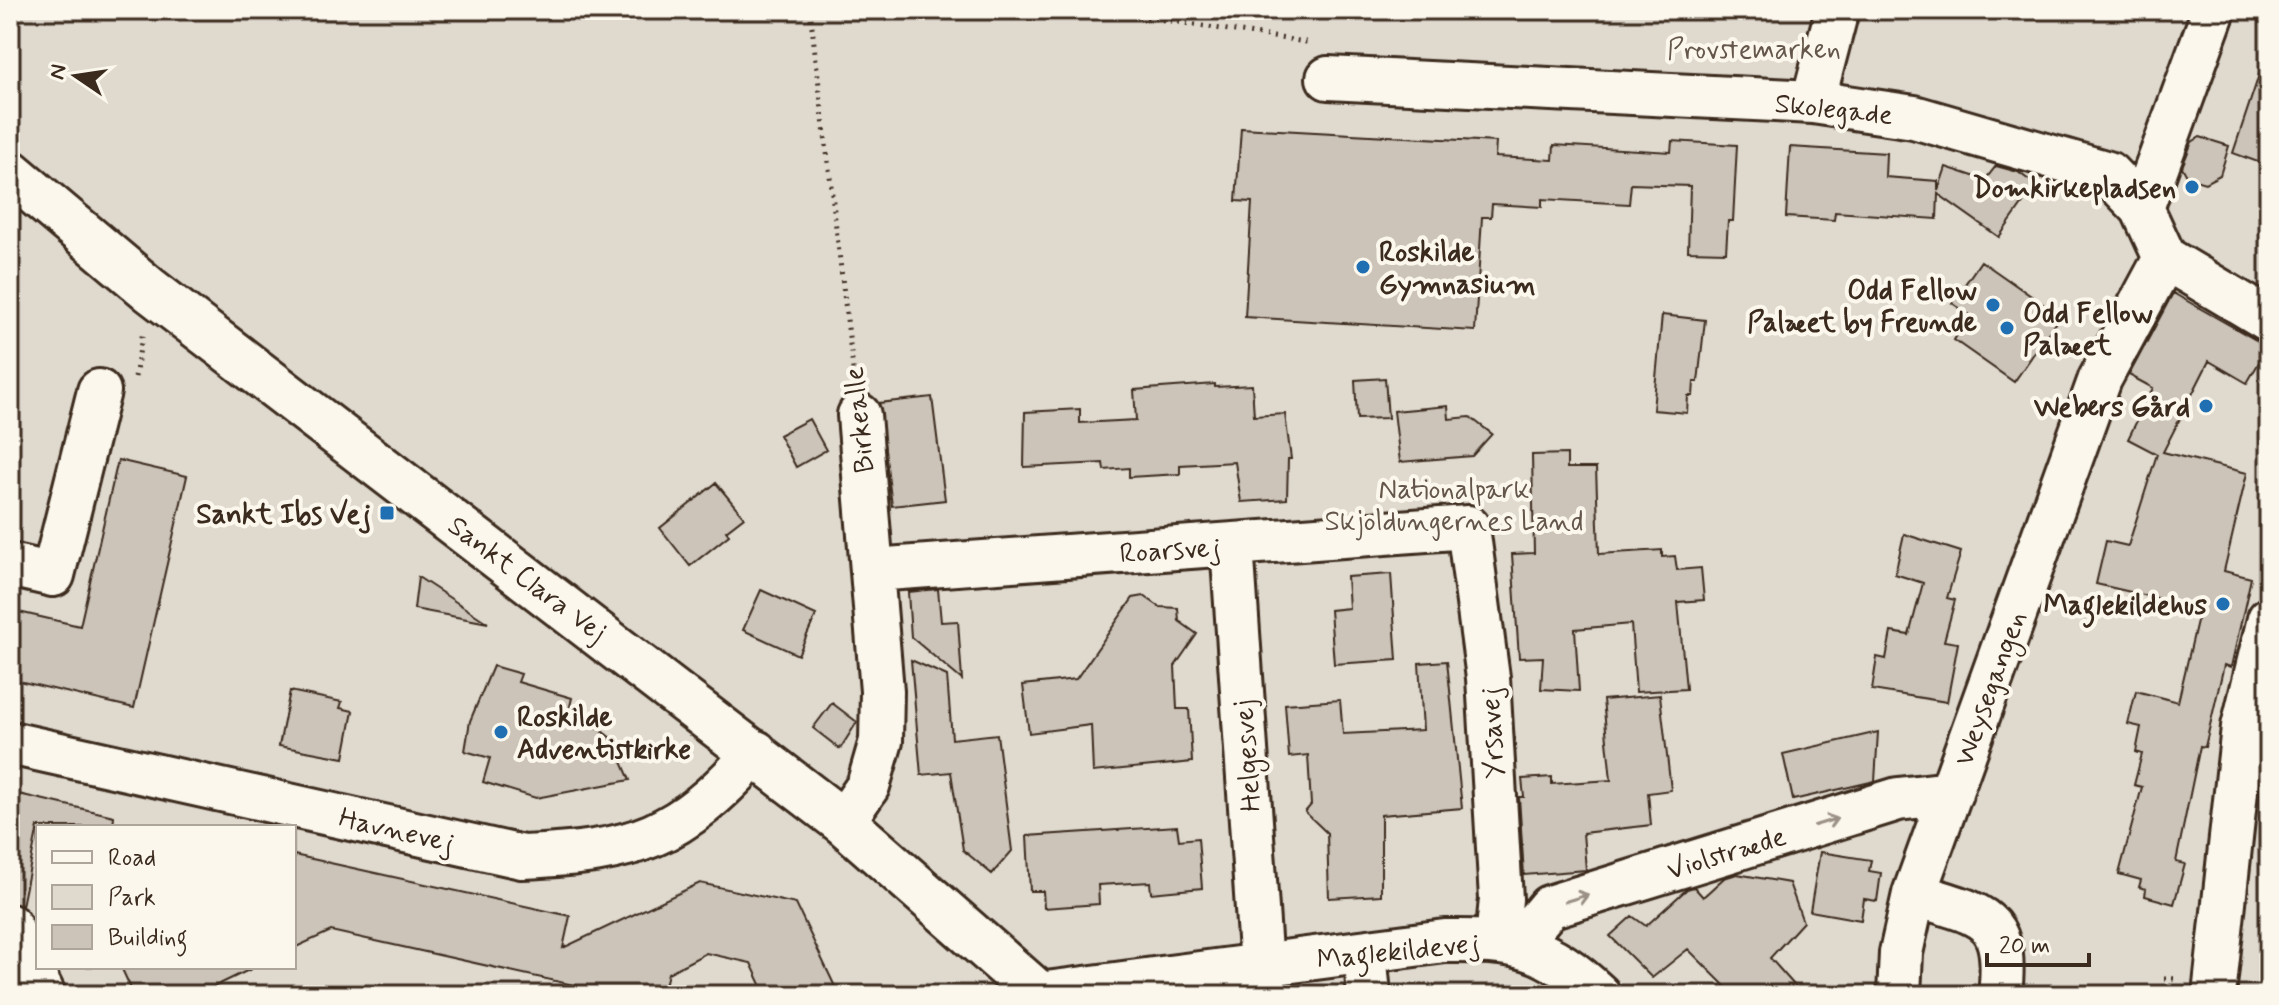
<svg xmlns="http://www.w3.org/2000/svg" width="2279" height="1005" font-family="Mynerve,sans-serif">
<style>
.green{fill:#dfd9ce;stroke:#8d8276;stroke-width:2;fill-rule:evenodd}
.building{fill:#ccc4b9;stroke:#3b2a1e;stroke-width:2}
.lines{fill:none;stroke-linecap:round;stroke-linejoin:round}
.minor-casing{stroke:#3b2a1e;stroke-width:48}
.major-casing{stroke:#3b2a1e;stroke-width:50}
.path{stroke:#3b2a1e;stroke-width:5;stroke-dasharray:2 6;stroke-linecap:butt}
.minor{stroke:#fbf7ec;stroke-width:42}
.major{stroke:#fbf7ec;stroke-width:44}
.oneway{stroke:#9b9085}
.poi-dot{fill:#1f6fb2;stroke:#fbf7ec;stroke-width:3}
.labels{text-anchor:middle;stroke-width:8;stroke-linejoin:round;paint-order:stroke}
.park-label{font-size:28px;fill:#64564a;stroke:#fbf7ec}
.street-label{font-size:28px;fill:#3b2a1e;stroke:#fbf7ec}
.poi-label{font-size:28px;font-weight:bold;fill:#3b2a1e;stroke:#fbf7ec;text-anchor:end}
</style>
<rect width="100%" height="100%" fill="#fbf7ec"/>
<filter id="ink" filterUnits="userSpaceOnUse"><feTurbulence type="fractalNoise" baseFrequency=".0125" numOctaves="2"/><feDisplacementMap in="SourceGraphic" scale="16" xChannelSelector="R" yChannelSelector="G"/><feConvolveMatrix kernelMatrix="1 2 1 2 8 2 1 2 1" color-interpolation-filters="sRGB"/></filter>
<g filter="url(#ink)">
<path class="green" d="M10,10H2269V995H1129L1118,965L956,995H10ZM38,827H294V967H38Z"/>
<path class="building" d="M2264,60L2269,61V166L2233,153Z
M1241,128L1496,142L1495,157L1553,160L1554,145L1671,152L1672,141L1737,145L1733,221H1728L1726,252L1688,251L1690,186L1631,184L1629,204L1542,199V207L1492,204L1491,217H1482L1475,331L1245,317L1252,202L1236,201Z
M2200,137L2229,146L2220,175L2205,183L2188,178L2182,167L2192,142Z
M1790,147L1886,153L1885,177L1938,181V191L1946,167L1985,180L1996,166L2018,172L2036,185L1999,237L1938,194L1937,219L1835,212L1834,220L1786,217Z
M1981,261L2060,316L2014,382L1954,340L1970,315L1952,303Z
M2173,293L2268,347L2247,383L2209,361L2163,452L2247,473L2224,571L2251,578L2231,667L2224,665L2205,747L2200,746L2176,862L2185,864L2174,904L2145,896L2146,889L2139,887L2141,880L2119,874L2142,787L2134,785L2142,754L2136,752L2141,727L2128,724L2136,691L2178,702L2200,608L2096,584L2106,541L2128,546L2157,454L2128,439L2153,388L2129,375Z
M1662,315L1705,320L1698,382H1694L1693,396H1688L1687,413L1653,410Z
M1385,378L1388,418L1357,419L1355,380Z
M1215,384V387L1252,385L1254,416L1285,414L1291,459H1288L1287,499L1241,502L1235,462L1180,465V474L1129,477V468L1104,470L1103,463L1024,467L1025,412L1080,409V423L1136,420L1134,390Z
M932,397L945,500L892,506L879,403Z
M1448,406L1449,419L1470,417L1492,434L1472,456L1400,462L1394,411Z
M809,419L826,450L796,467L779,435Z
M1567,454V468H1596L1599,554L1662,550V557L1675,556L1677,570L1701,568L1704,600L1678,602L1686,689L1636,692L1631,624L1575,629L1579,691L1541,689L1543,657L1519,658L1512,554L1534,553L1532,455Z
M118,460L187,476L134,708L10,679V610L80,626Z
M716,483L744,517L726,531L729,535L690,566L660,528Z
M1904,534L1961,552L1947,598L1955,600L1944,641L1958,643L1947,702L1872,690L1877,657L1886,659L1891,632L1909,635L1923,583L1895,574Z
M1391,574L1397,660L1334,664L1330,610L1349,608L1347,577Z
M418,577L488,623L414,609Z
M938,589L941,622L958,621L962,680L911,637L908,592Z
M761,590L816,615L798,655L743,630Z
M1144,596L1160,607L1178,608L1179,621L1197,634L1175,666L1177,709H1189L1192,762L1093,772L1091,725L1029,733L1023,685L1076,679L1133,598Z
M911,660L947,676L952,739L997,734L1012,851L992,874L963,850L951,772L921,775Z
M1447,661L1462,808L1381,815V895L1329,898L1327,833L1305,812L1311,805L1308,755L1289,757L1285,704L1340,700L1343,734L1423,730L1419,663Z
M493,666L521,674L518,682L572,698L570,706L612,739L630,780L536,798L483,782L490,758L465,751L470,721Z
M290,691L342,702L340,708L353,711L344,758L279,746Z
M1660,695L1671,790L1648,793L1651,825L1583,833L1586,870L1524,875L1519,797H1524L1522,779L1552,777V784L1611,780L1603,700Z
M832,703L857,722L840,749L813,728Z
M1878,732L1875,781L1793,800L1783,754Z
M10,792L114,816L113,827H38L22,906L10,902Z
M1177,826L1179,840L1198,838L1202,888L1151,893L1150,882L1098,885L1099,904L1044,908L1043,891H1030L1027,836Z
M1820,852L1871,860L1869,871L1881,873L1877,901L1864,899L1861,920L1810,911Z
M294,855L570,916L563,948L700,883L796,904L839,995H766L751,963L706,953L668,973L663,995H594L596,990L331,931L294,948Z
M1737,874L1789,883L1803,922L1770,958L1803,995H1734L1688,949L1652,978L1610,936L1632,916L1646,926L1687,889L1694,887L1703,897L1724,878Z
M121,967H255L197,995H134Z"/>
<g class="lines">
<g class="minor-casing">
<path id="minor" d="M1328,78L1813,102L1914,117L2108,173L2142,208L2165,258L2269,320
M1813,102L1837,10
M2142,208L2214,10
M1232,545L1261,967
M10,565L53,575L99,391
M873,570L1468,527L1488,678L1501,899L1497,940
M10,743L522,857C636,852 678,839 756,752
M843,822L868,786L881,741L882,691L859,415
M1914,894C1982,916 2009,913 2000,995
M10,926L44,995
M1518,944L1549,907L1898,799L1951,793
M1365,952L1369,995
M1031,995L1445,941C1515,940 1547,946 1599,995
M1899,995L1901,953L1914,894L2100,379L2165,258
M2214,995L2243,727L2269,619"/>
</g>
<g class="major-casing">
<path id="major" d="M10,172L150,290L843,822L1040,995"/>
</g>
<path class="path" d="M810,10L854,378
M1099,10L1312,43
M135,377L143,331
M2164,978H2179"/>
<use href="#minor" class="minor"/>
<use href="#major" class="major"/>
</g>
<defs><path id="oneway-shaft" d="M-6 0H5M1.5-3L5.5 0L1.5 3" fill="none" stroke-width="1.6" stroke-linecap="round" stroke-linejoin="round" transform="scale(2)"/></defs>
<g class="oneway">
<use href="#oneway-shaft" transform="translate(1826 822) rotate(-17)"/>
<use href="#oneway-shaft" transform="translate(1577 898) rotate(-17)"/>
</g>
</g>
<g class="poi-dot">
<circle cx="2192" cy="187" r="8"/>
<circle cx="1363" cy="267" r="8"/>
<circle cx="1993" cy="305" r="8"/>
<circle cx="2007" cy="328" r="8"/>
<circle cx="2206" cy="406" r="8"/>
<rect x="379" y="505" width="16" height="16" rx="4"/>
<circle cx="2223" cy="604" r="8"/>
<circle cx="501" cy="732" r="8"/>
</g>
<g class="labels">
<g class="park-label">
<text x="1754" y="58">Provstemarken</text>
<text x="1454" y="498">Nationalpark<tspan x="1454" dy="32">Skjoldungernes Land</tspan></text>
</g>
<g class="street-label">
<text transform="translate(1834 108) rotate(6)" y="10">Skolegade</text>
<text transform="translate(858 420) rotate(-96)" y="10">Birkealle</text>
<text transform="translate(1170 549) rotate(-4)" y="10">Roarsvej</text>
<text transform="translate(528 578) rotate(37)" y="10">Sankt Clara Vej</text>
<text transform="translate(1989 688) rotate(-70)" y="10">Weysegangen</text>
<text transform="translate(1491 733) rotate(-93)" y="10">Yrsavej</text>
<text transform="translate(1246 756) rotate(-94)" y="10">Helgesvej</text>
<text transform="translate(397 829) rotate(13)" y="10">Havnevej</text>
<text transform="translate(1726 852) rotate(-17)" y="10">Violstræde</text>
<text transform="translate(1398 950) rotate(-6)" y="10">Maglekildevej</text>
</g>
<g class="poi-label">
<text x="2176" y="197">Domkirkepladsen</text>
<text x="1379" y="261" text-anchor="start">Roskilde<tspan x="1379" dy="32">Gymnasium</tspan></text>
<text x="1977" y="299">Odd Fellow<tspan x="1977" dy="32">Palæet by Freunde</tspan></text>
<text x="2023" y="322" text-anchor="start">Odd Fellow<tspan x="2023" dy="32">Palæet</tspan></text>
<text x="2190" y="416">Webers Gård</text>
<text x="371" y="523">Sankt Ibs Vej</text>
<text x="2207" y="614">Maglekildehus</text>
<text x="517" y="726" text-anchor="start">Roskilde<tspan x="517" dy="32">Adventistkirke</tspan></text>
</g>
</g>
<rect width="2279" height="1005" fill="none" stroke="#fbf7ec" stroke-width="40"/>
<rect x="20" y="20" width="2239" height="965" fill="none" stroke="#3b2a1e" stroke-width="3" filter="url(#ink)"/>
<rect x="36" y="825" width="260" height="144" fill="#fbf7ec" stroke="#aea59a" stroke-width="2"/>
<rect x="52" y="851" width="40" height="12" fill="#fbf7ec" stroke="#aea59a" stroke-width="2"/>
<text x="108" y="865" font-size="24" fill="#3b2a1e">Road</text>
<rect x="52" y="885" width="40" height="24" fill="#dfd9ce" stroke="#aea59a" stroke-width="2"/>
<text x="108" y="905" font-size="24" fill="#3b2a1e">Park</text>
<rect x="52" y="925" width="40" height="24" fill="#ccc4b9" stroke="#aea59a" stroke-width="2"/>
<text x="108" y="945" font-size="24" fill="#3b2a1e">Building</text>
<g transform="translate(76 76) rotate(283)" stroke="#fbf7ec" stroke-width="6" paint-order="stroke">
<path d="M0-6L14 30L0 20L-14 30Z" fill="#3b2a1e"/>
<text y="-12" font-size="22" font-weight="bold" text-anchor="middle" fill="#3b2a1e">N</text>
</g>
<path d="M1987 953v12h102v-12" fill="none" stroke="#3b2a1e" stroke-width="4"/>
<text x="1999" y="953" font-size="24" fill="#3b2a1e" stroke="#fbf7ec" stroke-width="6" paint-order="stroke">20 m</text>
</svg>
